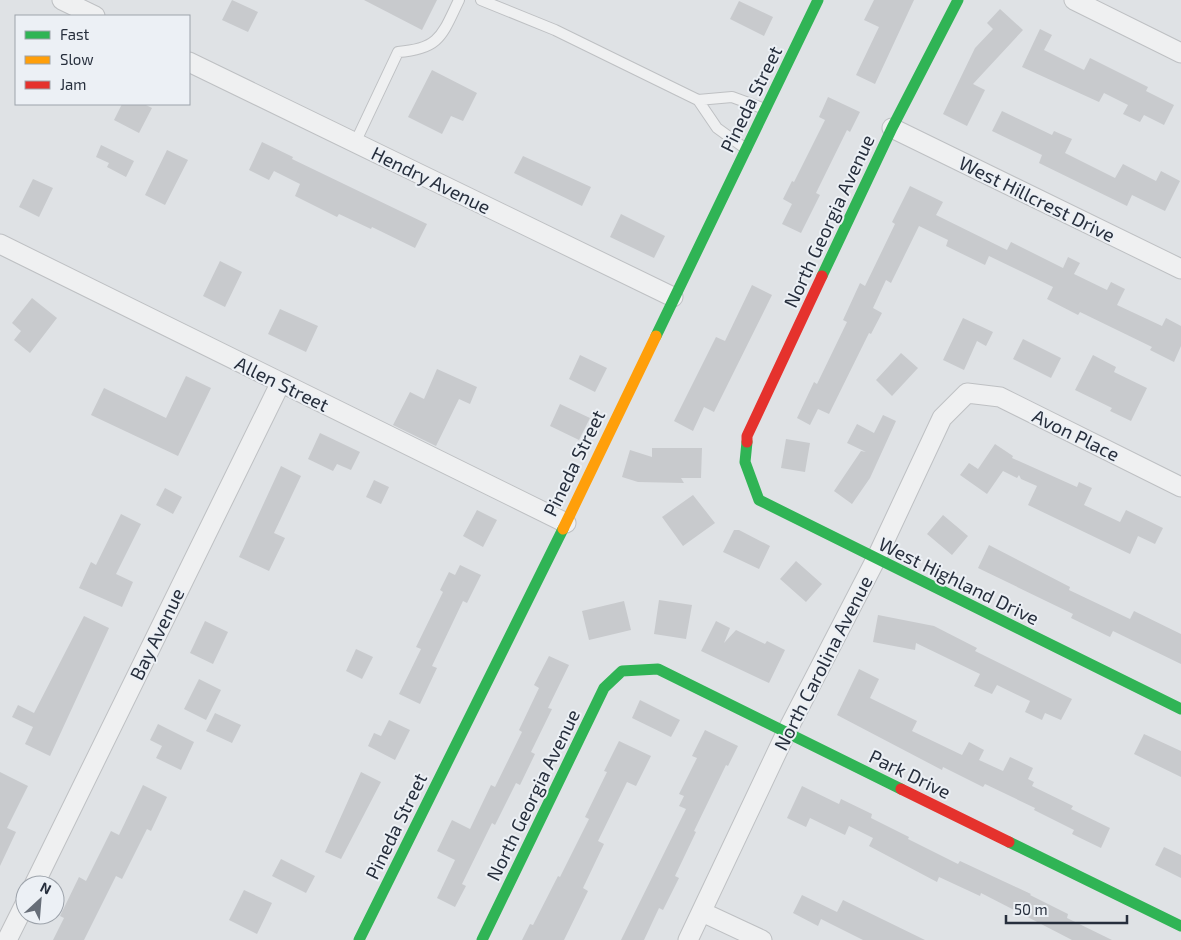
<svg xmlns="http://www.w3.org/2000/svg" width="1181" height="940" font-family="'Exo 2',sans-serif">
<style>
.building{fill:#c8cacd}
.lines{fill:none;stroke-linecap:round;stroke-linejoin:round}
.lane-casing{stroke:#bec0c3;stroke-width:12}
.street-casing{stroke:#bec0c3;stroke-width:21}
.lane{stroke:#eff0f1;stroke-width:10}
.street{stroke:#eff0f1;stroke-width:19}
.fast{stroke:#30b455;stroke-width:11}
.slow{stroke:#ff9f0a;stroke-width:11}
.jam{stroke:#e5322d;stroke-width:11}
.labels{text-anchor:middle;stroke-width:4;stroke-linejoin:round;paint-order:stroke}
.street-label{font-size:19px;fill:#272f3d;stroke:#ecf0f5}
</style>
<rect width="100%" height="100%" fill="#dfe2e5"/>
<path class="building" d="M232,0L258,12L248,32L222,20Z
M364,0H437L422,30Z
M874,0H914L875,84L856,75L879,27L864,20Z
M739,1L773,17L764,36L730,19Z
M1000,9L1023,30L973,84L985,90L967,126L943,114L975,48L993,29L987,23Z
M1040,29L1052,35L1044,50L1084,70L1090,58L1148,87L1146,91L1174,105L1164,125L1144,115L1140,122L1123,114L1128,105L1104,93L1099,102L1022,67Z
M432,70L477,93L463,121L451,116L442,134L408,117Z
M828,97L860,112L850,132L847,130L816,193L820,195L801,233L782,224L792,204L783,199L792,181L794,182L825,120L819,117Z
M122,104H144L152,108L139,133L114,120Z
M1002,111L1052,135L1054,131L1072,139L1065,153L1115,178L1123,164L1156,181L1161,171L1180,181L1165,211L1132,195L1127,206L1039,163L1042,155L992,131Z
M262,142L293,157L292,159L427,224L415,248L372,227L371,229L339,214L337,217L295,196L300,184L274,171L269,180L249,170Z
M101,145L134,161L126,177L107,167L109,163L96,157Z
M167,150L188,160L165,205L145,195Z
M523,156L591,187L582,206L514,173Z
M33,179L53,188L39,217L19,207Z
M910,186L943,202L936,215L1007,250L1011,242L1063,268L1068,257L1080,263L1074,274L1107,290L1111,282L1125,289L1117,305L1162,326L1166,318L1181,326V346L1174,362L1150,350L1152,347L1080,312L1078,315L1047,299L1053,287L989,256L985,265L946,246L948,240L919,226L891,283L886,280L873,308L882,313L871,334L869,333L829,414L818,409L810,425L797,418L814,382L817,384L847,322L843,320L860,283L865,286L895,224L892,222Z
M621,214L665,236L654,258L610,237Z
M220,261L242,272L225,307L203,296Z
M752,285L772,295L714,412L704,407L693,431L674,421L716,337L725,341Z
M32,298L57,318L30,353L14,340L21,331L12,323Z
M280,309L318,326L306,352L268,334Z
M963,318L993,332L986,346L977,341L964,370L943,360Z
M1023,339L1061,358L1051,378L1013,359Z
M901,353L918,368L892,396L876,380Z
M580,355L607,368L595,392L569,379Z
M1093,355L1116,367L1114,372L1147,388L1131,421L1110,411L1112,408L1075,390Z
M437,369L477,387L470,404L459,399L436,446L393,425L410,392L424,399Z
M186,376L211,388L178,456L91,415L104,388L166,418Z
M560,404L590,418L579,440L550,426Z
M883,415L896,421L870,478L852,504L834,491L861,451L866,452L847,443L857,424L874,433Z
M320,433L360,452L351,470L337,464L333,471L308,459Z
M786,439L810,443L805,472L781,468Z
M995,444L1013,456L1012,458L1077,487L1079,482L1092,488L1084,505L1120,522L1126,510L1163,528L1155,544L1138,536L1130,554L1028,505L1037,486L1021,479L1019,475L1017,478L1003,471L987,494L960,475L969,463L978,469Z
M652,448H702L701,478H681L684,483L638,482L622,477L630,450L652,457Z
M281,466L301,476L274,533L285,538L269,571L239,557Z
M374,480L389,487L381,504L366,497Z
M165,488L182,497L173,514L156,505Z
M693,495L715,523L683,546L662,517Z
M477,510L497,520L483,547L463,536Z
M121,514L141,524L116,574L133,582L122,607L79,588L91,562L96,565Z
M943,515L968,536L952,555L927,534Z
M734,530H739L770,546L759,569L723,552Z
M989,545L1070,587L1069,590L1130,619L1134,611L1181,634V664L1113,631L1110,637L1071,618L1073,614L978,568Z
M796,561L822,584L806,602L780,579Z
M460,565L481,575L467,603L463,601L432,666L437,668L420,704L399,694L421,649L416,647L443,592L440,590L449,572L455,575Z
M659,600L692,605L686,639L654,634Z
M624,601L631,630L589,640L582,611Z
M878,615L934,626L977,648L975,651L1072,699L1061,720L1045,713L1042,720L1025,712L1030,701L997,685L992,694L974,686L980,674L916,643L915,650L873,642Z
M84,616L109,628L50,756L25,744L33,727L12,717L18,705L34,713Z
M205,621L228,632L213,664L190,653Z
M716,621L730,628L724,643L736,630L765,644L767,641L785,650L769,683L701,651Z
M356,649L373,657L362,679L346,671Z
M549,656L569,665L548,708L552,709L531,752L535,754L520,785L516,783L495,825L492,823L462,884L466,886L455,907L437,898L455,860L437,851L452,820L470,829L491,785L495,787L522,732L519,730L539,688L534,685Z
M859,669L879,679L870,698L917,721L912,731L962,755L969,742L984,750L979,760L1003,771L1010,757L1033,768L1028,779L1034,782L1032,786L1073,806L1071,809L1110,828L1101,848L1072,834L1074,830L1034,810L1035,808L985,784L983,787L943,767L942,770L837,715Z
M199,679L221,690L206,720L184,709Z
M640,700L680,720L671,737L632,718Z
M215,713L241,725L232,743L206,731Z
M389,720L410,730L395,760L368,746L374,733L381,736Z
M158,724L194,742L181,770L156,758L162,746L150,740Z
M705,730L738,746L728,766L726,765L694,831L696,832L675,876L679,878L663,910L659,908L644,940H621L686,809L679,806L684,796L679,794L697,758L692,756Z
M1144,734L1181,751V777L1134,754Z
M619,741L651,756L636,786L627,782L598,841L604,844L583,888L588,891L564,940H522L530,924L533,925L558,876L560,877L589,819L585,817L607,772L604,771Z
M0,772L28,786L7,828L16,832L0,866Z
M361,772L381,782L341,859L325,852Z
M143,785L167,797L151,831L147,829L122,879L116,876L84,940H53L64,918L60,916L79,877L86,881L111,831L119,835Z
M802,786L839,804L841,799L872,814L871,818L909,837L908,839L958,864L960,861L1031,894L1030,895L1068,914L1067,918L1112,940H1072L981,893L980,896L939,877L937,882L869,846L873,838L849,826L845,835L810,818L806,827L787,818Z
M1164,847L1181,855V878L1155,865Z
M281,859L315,876L306,893L272,876Z
M244,890L272,903L257,934L229,920Z
M802,895L837,912L843,900L925,940H863L821,919L818,926L793,913Z"/>
<g class="lines">
<g class="lane-casing">
<path id="lane" d="M481,0L555,30L698,100L717,128L746,149
M698,100L732,97L765,109
M355,143L398,52C440,49 442,35 459,0"/>
</g>
<g class="street-casing">
<path id="street" d="M62,0L95,16
M1074,0L1181,53
M189,62L673,297
M892,128L1181,269
M0,244L566,523
M34,885L280,384
M702,912L762,940
M7,940L25,904
M688,940L786,733L876,559L942,418L967,393L1000,397L1181,487"/>
</g>
<use href="#lane" class="lane"/>
<use href="#street" class="street"/>
<path class="fast" d="M822,276L892,128L958,0
M656,336L818,0
M747,442L745,462L759,500L1181,709
M1009,842L1181,926
M359,940L563,529
M482,940L604,688L622,671L658,669L901,789"/>
<path class="slow" d="M563,529L656,336"/>
<path class="jam" d="M747,442V436L822,276
M901,789L1009,842"/>
</g>
<g class="labels">
<g class="street-label">
<text transform="translate(751 99) rotate(-64)" y="7">Pineda Street</text>
<text transform="translate(431 180) rotate(26)" y="7">Hendry Avenue</text>
<text transform="translate(1037 199) rotate(26)" y="7">West Hillcrest Drive</text>
<text transform="translate(829 221) rotate(-65)" y="7">North Georgia Avenue</text>
<text transform="translate(282 384) rotate(26)" y="7">Allen Street</text>
<text transform="translate(1076 435) rotate(26)" y="7">Avon Place</text>
<text transform="translate(574 463) rotate(-64)" y="7">Pineda Street</text>
<text transform="translate(959 581) rotate(26)" y="7">West Highland Drive</text>
<text transform="translate(157 634) rotate(-64)" y="7">Bay Avenue</text>
<text transform="translate(823 663) rotate(-63)" y="7">North Carolina Avenue</text>
<text transform="translate(910 774) rotate(26)" y="7">Park Drive</text>
<text transform="translate(533 795) rotate(-64)" y="7">North Georgia Avenue</text>
<text transform="translate(396 826) rotate(-64)" y="7">Pineda Street</text>
</g>
</g>
<rect x="15" y="15" width="175" height="90" fill="#ecf0f5" stroke="#9da3ab"/>
<rect x="25" y="31" width="25" height="8" fill="#30b455" stroke="#9da3ab"/>
<text x="60" y="40" font-size="15" fill="#272f3d">Fast</text>
<rect x="25" y="56" width="25" height="8" fill="#ff9f0a" stroke="#9da3ab"/>
<text x="60" y="65" font-size="15" fill="#272f3d">Slow</text>
<rect x="25" y="81" width="25" height="8" fill="#e5322d" stroke="#9da3ab"/>
<text x="60" y="90" font-size="15" fill="#272f3d">Jam</text>
<g transform="translate(40 900) rotate(26)"><circle r="24" fill="#ecf0f5" stroke="#9da3ab"/>
<path d="M0-4L9 19L0 12L-9 19Z" fill="#676e78"/>
<text y="-8" font-size="14" font-weight="bold" text-anchor="middle" fill="#272f3d">N</text>
</g>
<path d="M1006 915v8h121v-8" fill="none" stroke="#272f3d" stroke-width="2.5"/>
<text x="1014" y="915" font-size="15" fill="#272f3d" stroke="#ecf0f5" stroke-width="4" paint-order="stroke">50 m</text>
</svg>
